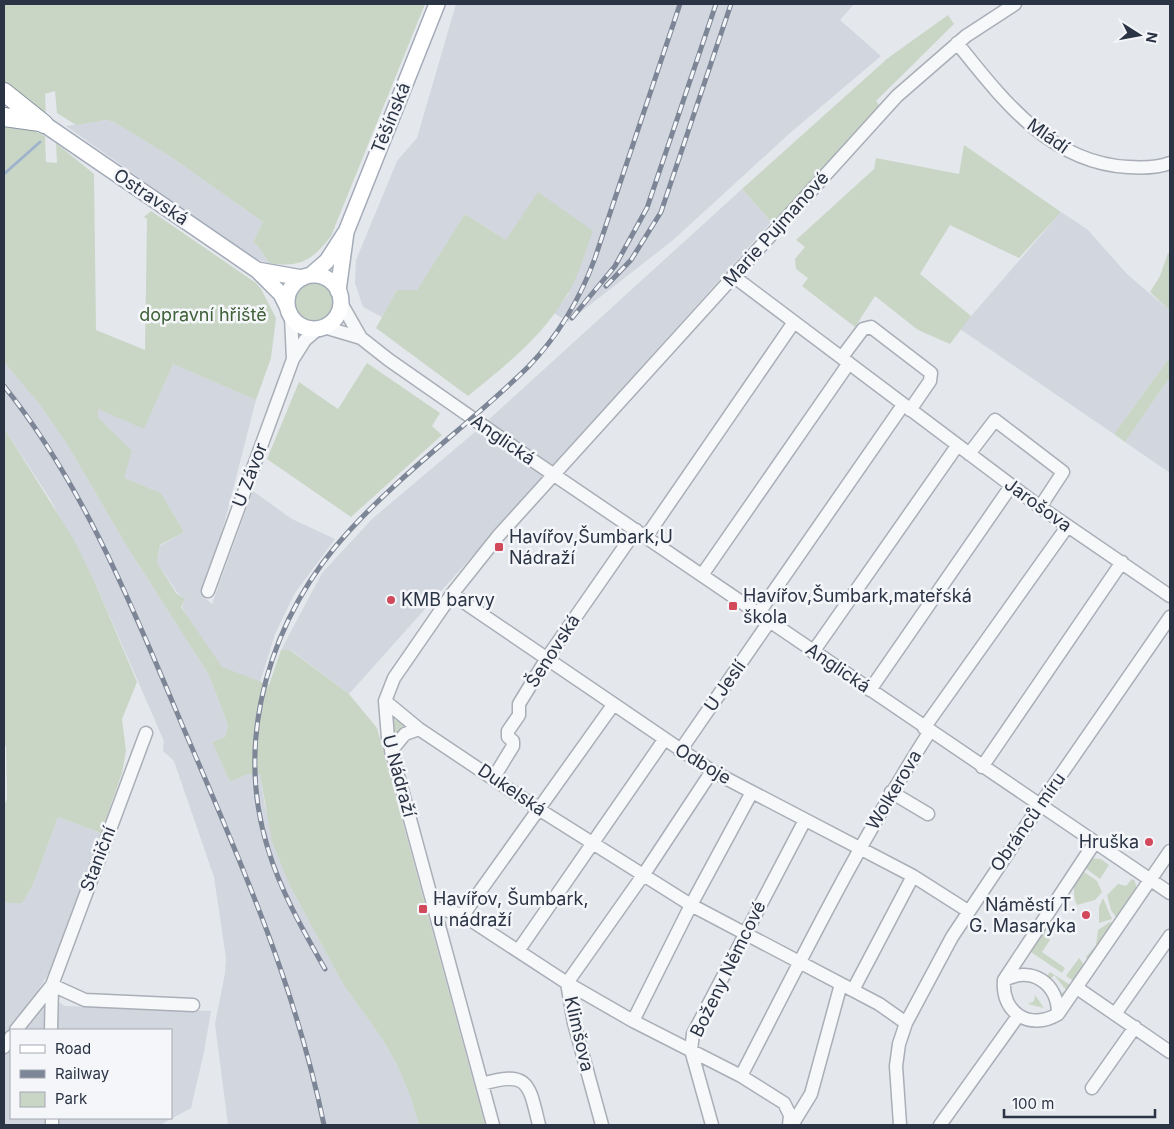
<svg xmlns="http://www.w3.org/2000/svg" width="1174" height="1129" font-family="Inter,sans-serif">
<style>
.built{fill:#d2d6de;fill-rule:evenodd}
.green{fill:#c9d6c5}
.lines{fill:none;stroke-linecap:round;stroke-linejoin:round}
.stream{stroke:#9fb4cc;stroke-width:3}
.minor-casing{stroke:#a9aeb7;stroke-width:15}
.major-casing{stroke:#a3abb8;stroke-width:18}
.highway-casing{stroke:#8b94a3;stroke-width:20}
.minor{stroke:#f7f8fa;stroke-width:12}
.major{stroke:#fff;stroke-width:15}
.highway{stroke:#fff;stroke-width:18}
.rail-casing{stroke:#7d8696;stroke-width:5}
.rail{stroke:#f4f6f9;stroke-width:3;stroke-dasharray:9;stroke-linecap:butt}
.poi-dot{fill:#d1495b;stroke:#f4f6f9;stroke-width:2}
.labels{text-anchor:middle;stroke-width:5;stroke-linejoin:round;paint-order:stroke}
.street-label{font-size:18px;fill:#2b3445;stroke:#f4f6f9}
.park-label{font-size:18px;fill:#3f6138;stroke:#f4f6f9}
.poi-label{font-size:18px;fill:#2b3445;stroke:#f4f6f9;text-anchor:start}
</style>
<rect width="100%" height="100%" fill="#e4e7ec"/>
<path class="built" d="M456,4H854L840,20L881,56L790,133L672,241L568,322L554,313L569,294L506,240L465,214L417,291L397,290L382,317L363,307L355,283L356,260L397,161L417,138Z
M106,120L114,122L171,157L263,222L253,242L258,246L269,263L253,258L66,126Z
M742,189L771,222L349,694L291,650H281L322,573L372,519L475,432Z
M1061,212L1087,229L1127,274L1170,311V357L1114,434L960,329Z
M4,362L40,405L67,444L126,545L209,675L228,725L225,737L212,742L230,782L248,774L260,773L265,806L289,884L343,984L383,1040L397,1065L411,1098L419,1125H228L215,1024L225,973L226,958L214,877L174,761L163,751L164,741L96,585L50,499L4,428Z
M173,364L256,400L205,598L212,604L253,491L292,519L335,539L295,593L275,634L258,689L221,677L182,607L184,599L176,591L157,562L160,546L184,532L161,493L123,478L112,431L98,417V408L144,428Z
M1170,377V473L1125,442Z
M58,817L101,833L49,973L38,990L65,1006L211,1011L204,1052L191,1108L160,1125H4V903H22L33,885ZM11,1030H171V1118H11Z"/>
<path class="green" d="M4,4H425L331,236C312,261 299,268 269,263L258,246L253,242L263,222L171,157L114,122L106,120L76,125L57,113L55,91L45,94L46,117L4,84Z
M948,15L954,24L876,101L880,106L774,225L742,189L888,58Z
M4,121L24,126L45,136L46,162L57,163L56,143L94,174L96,330L145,350L147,219L144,217L151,211L256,283L261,289L276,318L271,358L256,400L173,364L144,429L98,409V417L132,451L124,478L161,493L184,532L160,545L157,562L176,593L185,599L181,607L222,667L269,685L281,650H290L349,694L377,728L485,1125H419L411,1098L397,1065L383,1040L343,984L289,884L272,841L260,774H248L230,782L212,742L225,737L228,725L209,675L126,545L67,444L40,405L4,362Z
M964,145L1061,212L1019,258L950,225L920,274L971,316L950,344L918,330L875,296L855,327L802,286L808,278L796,269L795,259L805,247L796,240L874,169L876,158L959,174Z
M538,192L593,231C585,251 579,276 567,295C540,339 507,364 468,396L376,328L397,290H417L465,214L506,240Z
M1168,253L1170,254V311L1150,292L1160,276Z
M293 301a20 20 0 1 1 40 0a20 20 0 1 1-40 0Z
M1170,357V377L1125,442L1114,434Z
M367,363L440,413L432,426L442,435L351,517L267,459L299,382L338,409Z
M4,428L74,540L96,585L137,682L122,719L126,751L122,773L101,833L58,817L33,885L22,903H4V805L7,799L6,746L4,745Z
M393,718L405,725L395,735H393Z
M1087,858L1101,859L1109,865L1100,879L1084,867Z
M1080,869L1097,881L1102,892L1095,900L1077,905C1072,895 1073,878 1080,869Z
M1132,879L1135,881L1137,892L1117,919L1111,910L1107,895L1118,884L1126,886Z
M1103,898L1112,919L1099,923V907Z
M1110,922L1116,923L1089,963L1086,957L1096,945L1098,930Z
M1047,932L1050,940L1042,952L1065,968L1062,973L1025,948L1037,933Z
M1079,958L1086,967L1075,982L1066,976Z
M1050,972L1072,986L1063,996L1060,994L1066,990L1054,975L1049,981L1045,979Z
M1035,995L1044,1008L1028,1004L1034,1001Z"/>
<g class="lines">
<path class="stream" d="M4,174L40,142"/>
<g class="minor-casing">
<path id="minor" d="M957,43C1002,99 1050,163 1128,167C1142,168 1157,168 1170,163
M733,276L1040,507L1170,596
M341,303L361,338
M291,317L293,359
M324,327L361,338L389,360L538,464L1170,893
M842,357L863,329L871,327L931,373L930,381L910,410
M969,454L995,420L1063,472L1040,507
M646,537L794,322
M702,575L849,363
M208,591L293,359L305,340L318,329
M452,594L712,771L913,876L968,911
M758,614L903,405
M813,652L957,446
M870,690L1011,486
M385,701L419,729L540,810L691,905L879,1004L906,1023
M924,728L1067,527
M391,751L405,734L419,729
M680,751L769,622
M982,767L1122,562
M494,777L513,746V741L508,737V731L519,715V704L547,658L636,530
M891,792L928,814
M1095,842L1004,980C1001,1013 1030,1031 1058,1014L1170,851
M434,907L463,915L567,983L633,1021L741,1076L784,1103L790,1115L789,1125
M463,915L613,705
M518,951L664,740
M1004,980C1032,966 1058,983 1058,1014
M1077,988L1170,1052
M853,990L913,876
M1115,1014L1170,936
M633,1021L691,905L752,792
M16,1030L52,985L146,733
M51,1030L52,985L85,1000L193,1005
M4,1047L11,1037
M741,1076C801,960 859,842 930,731
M482,1084C529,1070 529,1084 539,1125
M1092,1088L1135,1027
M52,1118V1125
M493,1125L388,738L385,701L394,678L452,594L499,535L897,96L966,36L1015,4
M602,1125L574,1023L567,983L646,871L712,771
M712,1125L691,1050L693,1034L805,820
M792,1125L811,1094L841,984
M900,1125L896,1066L899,1044L906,1023L952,937L1040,805L1170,617
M940,1125L1018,1016"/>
</g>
<g class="major-casing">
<path id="major" d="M44,124L257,270L281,294L287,306
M257,270L302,278
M311,275L327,261L345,233
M287 302a27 27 0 1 1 54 0a27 27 0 1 1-54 0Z
M338,291L346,232L437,4"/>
</g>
<g class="highway-casing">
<path id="highway" d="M4,92L44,124
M4,117L40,122"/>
</g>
<use href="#minor" class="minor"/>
<use href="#major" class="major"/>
<use href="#highway" class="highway"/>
<g class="rail-casing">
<path id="rail" d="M606,286L631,260L661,212L731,4
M572,318L615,266L647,208L716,4
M4,386C86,488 135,614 186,734C241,862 296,988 324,1125
M325,969C303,930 281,892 268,849C233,737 271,615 350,530C404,471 471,423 528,367C559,335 580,299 595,258L680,4"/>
</g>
<use href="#rail" class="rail"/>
</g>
<g class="poi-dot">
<rect x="494" y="542" width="10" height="10" rx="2.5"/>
<circle cx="391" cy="600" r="5"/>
<rect x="728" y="601" width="10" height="10" rx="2.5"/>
<circle cx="1149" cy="842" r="5"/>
<rect x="418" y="904" width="10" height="10" rx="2.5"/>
<circle cx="1086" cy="915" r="5"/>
</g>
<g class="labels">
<g class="street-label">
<text transform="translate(391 118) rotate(-68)" y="6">Těšínská</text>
<text transform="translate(1048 136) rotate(35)" y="6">Mládí</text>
<text transform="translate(151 197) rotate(34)" y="6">Ostravská</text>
<text transform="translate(776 229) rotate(-48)" y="6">Marie Pujmanové</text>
<text transform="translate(503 440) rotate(35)" y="6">Anglická</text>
<text transform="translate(250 475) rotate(-69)" y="6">U Závor</text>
<text transform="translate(1038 505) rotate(36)" y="6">Jarošova</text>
<text transform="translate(553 651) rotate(-57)" y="6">Šenovská</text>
<text transform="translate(838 668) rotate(34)" y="6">Anglická</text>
<text transform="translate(725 686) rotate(-55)" y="6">U Jeslí</text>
<text transform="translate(703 764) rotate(31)" y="6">Odboje</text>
<text transform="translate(399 776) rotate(75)" y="6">U Nádraží</text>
<text transform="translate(512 790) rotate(34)" y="6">Dukelská</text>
<text transform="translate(894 790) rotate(-59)" y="6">Wolkerova</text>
<text transform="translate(1028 822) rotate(-55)" y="6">Obránců míru</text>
<text transform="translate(98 859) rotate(-69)" y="6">Staniční</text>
<text transform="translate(728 969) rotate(-64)" y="6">Boženy Němcové</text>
<text transform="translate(579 1034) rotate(77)" y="6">Klimšova</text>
</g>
<g class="park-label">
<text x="203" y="321">dopravní hřiště</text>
</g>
<g class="poi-label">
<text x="509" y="543">Havířov,Šumbark,U<tspan x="509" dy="21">Nádraží</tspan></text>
<text x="743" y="602">Havířov,Šumbark,mateřská<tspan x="743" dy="21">škola</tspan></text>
<text x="401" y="606">KMB barvy</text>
<text x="1139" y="848" text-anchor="end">Hruška</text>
<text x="433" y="905">Havířov, Šumbark,<tspan x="433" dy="21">u nádraží</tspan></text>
<text x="1076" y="911" text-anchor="end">Náměstí T.<tspan x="1076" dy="21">G. Masaryka</tspan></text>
</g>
</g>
<rect width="1174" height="1129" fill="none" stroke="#2b3445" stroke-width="10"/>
<rect x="10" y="1029" width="162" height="90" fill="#f4f6f9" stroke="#a4a8b1"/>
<rect x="20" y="1045" width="25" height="8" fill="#ffffff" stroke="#a4a8b1"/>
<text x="55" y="1054" font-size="15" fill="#2b3445">Road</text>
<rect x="20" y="1070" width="25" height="8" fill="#7d8696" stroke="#a4a8b1"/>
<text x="55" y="1079" font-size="15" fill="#2b3445">Railway</text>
<rect x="20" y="1092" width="25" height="15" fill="#c9d6c5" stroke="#a4a8b1"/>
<text x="55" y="1104" font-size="15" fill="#2b3445">Park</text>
<g transform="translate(1139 35) rotate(101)" stroke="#f4f6f9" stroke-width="4" paint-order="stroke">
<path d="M0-4L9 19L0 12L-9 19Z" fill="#2b3445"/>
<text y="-8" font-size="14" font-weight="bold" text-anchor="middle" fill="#2b3445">N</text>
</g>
<path d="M1004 1109v8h151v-8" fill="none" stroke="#2b3445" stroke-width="2.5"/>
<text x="1012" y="1109" font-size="15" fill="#2b3445" stroke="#f4f6f9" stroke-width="4" paint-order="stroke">100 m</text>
</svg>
